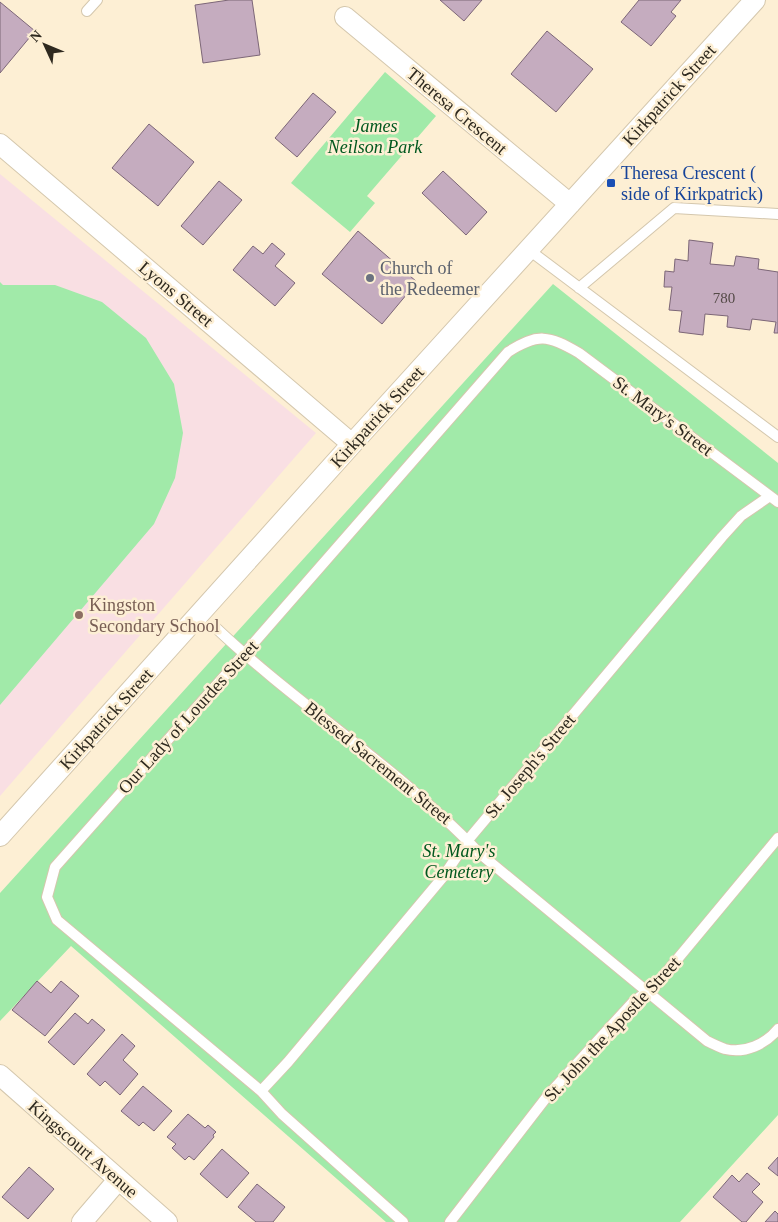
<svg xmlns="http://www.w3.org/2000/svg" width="778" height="1222" font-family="Georgia,serif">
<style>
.education{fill:#f9dfe3}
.green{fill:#a1eaa9}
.building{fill:#c5acbf;stroke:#7c6677}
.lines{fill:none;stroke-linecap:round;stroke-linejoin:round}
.lane-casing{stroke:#d4c7ad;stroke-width:12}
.street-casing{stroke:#d4c7ad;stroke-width:22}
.lane{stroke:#fff;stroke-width:10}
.street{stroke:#fff;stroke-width:20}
.transit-dot{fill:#1a4fb4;stroke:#fdefd4;stroke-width:2}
.worship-dot{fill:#6b7280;stroke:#fdefd4;stroke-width:2}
.education-dot{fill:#8d6e63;stroke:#fdefd4;stroke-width:2}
.labels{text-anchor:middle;stroke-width:5;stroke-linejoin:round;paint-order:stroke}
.number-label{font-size:15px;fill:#544a47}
.street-label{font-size:18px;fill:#2e291f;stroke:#fdefd4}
.park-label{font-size:18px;font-style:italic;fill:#01581e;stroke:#fdefd4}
.transit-label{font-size:18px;fill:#164399;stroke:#fdefd4;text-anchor:start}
.worship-label{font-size:18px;fill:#5b616d;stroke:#fdefd4;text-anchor:start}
.education-label{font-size:18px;fill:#785e54;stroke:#fdefd4;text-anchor:start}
</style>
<rect width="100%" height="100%" fill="#fdefd4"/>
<path class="education" d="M0,174L316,433L0,796Z"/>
<path class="green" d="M385,72L436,116L367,196L375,203L350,232L291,183Z
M0,282L3,285H55L102,302L146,338L174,384L183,433L175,478L154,524L0,705Z
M553,284L778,463V1115L680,1222H386L71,946L0,1021V893Z"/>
<path class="building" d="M229,0H252L260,55L203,63L195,5Z
M440,0H482L464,21Z
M639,0H681L671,12L676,16L651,46L621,22Z
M0,2L35,31L0,73Z
M547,31L593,69L556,112L511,74Z
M313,93L336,112L297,157L275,138Z
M149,124L194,162L158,206L112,168Z
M443,171L487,212L466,235L422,193Z
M219,181L242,200L203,245L181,226Z
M358,231L417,282L382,324L322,274Z
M689,240L713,243L710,264L734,266L736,256L759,259L758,269L778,272V333H774L776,322L752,319L750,330L727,327L728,316L705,314L703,335L679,332L682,311L669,310L672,287H664L665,271L674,272L675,259L688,261Z
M272,243L285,254L275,266L295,283L275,306L233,270L253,246L263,254Z
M37,981L51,993L61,981L79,996L45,1036L12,1010Z
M75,1013L88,1024L92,1019L105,1030L74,1065L48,1042Z
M122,1034L135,1046L123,1060L138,1074L120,1095L105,1081L100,1086L87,1074Z
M143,1086L172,1111L154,1131L143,1122L139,1126L121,1111Z
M188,1114L205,1128L208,1125L216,1132L213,1135L214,1137L194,1160L189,1156L185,1160L172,1148L176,1144L167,1137Z
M222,1149L249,1173L227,1198L200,1174Z
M778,1157V1176L768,1168Z
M29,1167L54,1189L28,1219L2,1197Z
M747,1173L760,1184L752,1192L763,1202L746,1222H742L713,1197L732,1175L739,1182Z
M257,1184L285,1207L273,1222H256L238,1207Z
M775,1211L778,1214V1222H765Z"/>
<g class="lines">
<g class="lane-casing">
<path id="lane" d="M87,11L97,0
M529,250L778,437
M579,288L674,208L778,214
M215,627C274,683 341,730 403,782C429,805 455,826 478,852L707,1041C713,1044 719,1047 725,1049C745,1054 766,1044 778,1029
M261,1091L288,1062L443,877L468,840L722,537L741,516L770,496
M403,1222L282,1114L261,1091L57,920L47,897L55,867L244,654L508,352C538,333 548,335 579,353L778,502
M450,1222L549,1094L633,1002L655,986L778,838"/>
</g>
<g class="street-casing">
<path id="street" d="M345,17L570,204
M0,144L352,444
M0,836L352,444L755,0
M0,1075L167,1222
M82,1222L118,1180"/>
</g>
<use href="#lane" class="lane"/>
<use href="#street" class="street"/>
</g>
<rect class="transit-dot" x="606" y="178" width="10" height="10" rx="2.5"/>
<circle class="worship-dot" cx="370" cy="278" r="5"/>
<circle class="education-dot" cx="79" cy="615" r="5"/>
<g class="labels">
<g class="number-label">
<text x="724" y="303">780</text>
</g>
<g class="street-label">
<text transform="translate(669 95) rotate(-48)" y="6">Kirkpatrick Street</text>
<text transform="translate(457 111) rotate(40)" y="6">Theresa Crescent</text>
<text transform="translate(176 294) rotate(40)" y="6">Lyons Street</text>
<text transform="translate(663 416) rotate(37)" y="6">St. Mary's Street</text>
<text transform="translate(377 417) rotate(-48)" y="6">Kirkpatrick Street</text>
<text transform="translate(188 717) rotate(-48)" y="6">Our Lady of Lourdes Street</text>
<text transform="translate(106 719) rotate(-48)" y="6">Kirkpatrick Street</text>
<text transform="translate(378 763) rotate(39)" y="6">Blessed Sacrement Street</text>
<text transform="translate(530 766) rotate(-50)" y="6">St. Joseph's Street</text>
<text transform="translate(612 1029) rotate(-47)" y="6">St. John the Apostle Street</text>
<text transform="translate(83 1149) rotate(41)" y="6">Kingscourt Avenue</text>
</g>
<g class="park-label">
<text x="375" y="132">James<tspan x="375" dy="21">Neilson Park</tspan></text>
<text x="459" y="857">St. Mary's<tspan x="459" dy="21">Cemetery</tspan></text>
</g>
<g class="transit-label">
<text x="621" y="179">Theresa Crescent (<tspan x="621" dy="21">side of Kirkpatrick)</tspan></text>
</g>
<g class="worship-label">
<text x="380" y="274">Church of<tspan x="380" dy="21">the Redeemer</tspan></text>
</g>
<g class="education-label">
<text x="89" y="611">Kingston<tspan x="89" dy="21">Secondary School</tspan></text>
</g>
</g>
<g transform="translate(45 45) rotate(314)" stroke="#fdefd4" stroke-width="4" paint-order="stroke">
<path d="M0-4L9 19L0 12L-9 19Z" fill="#2e291f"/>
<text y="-8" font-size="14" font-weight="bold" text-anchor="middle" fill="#2e291f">N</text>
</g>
</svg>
